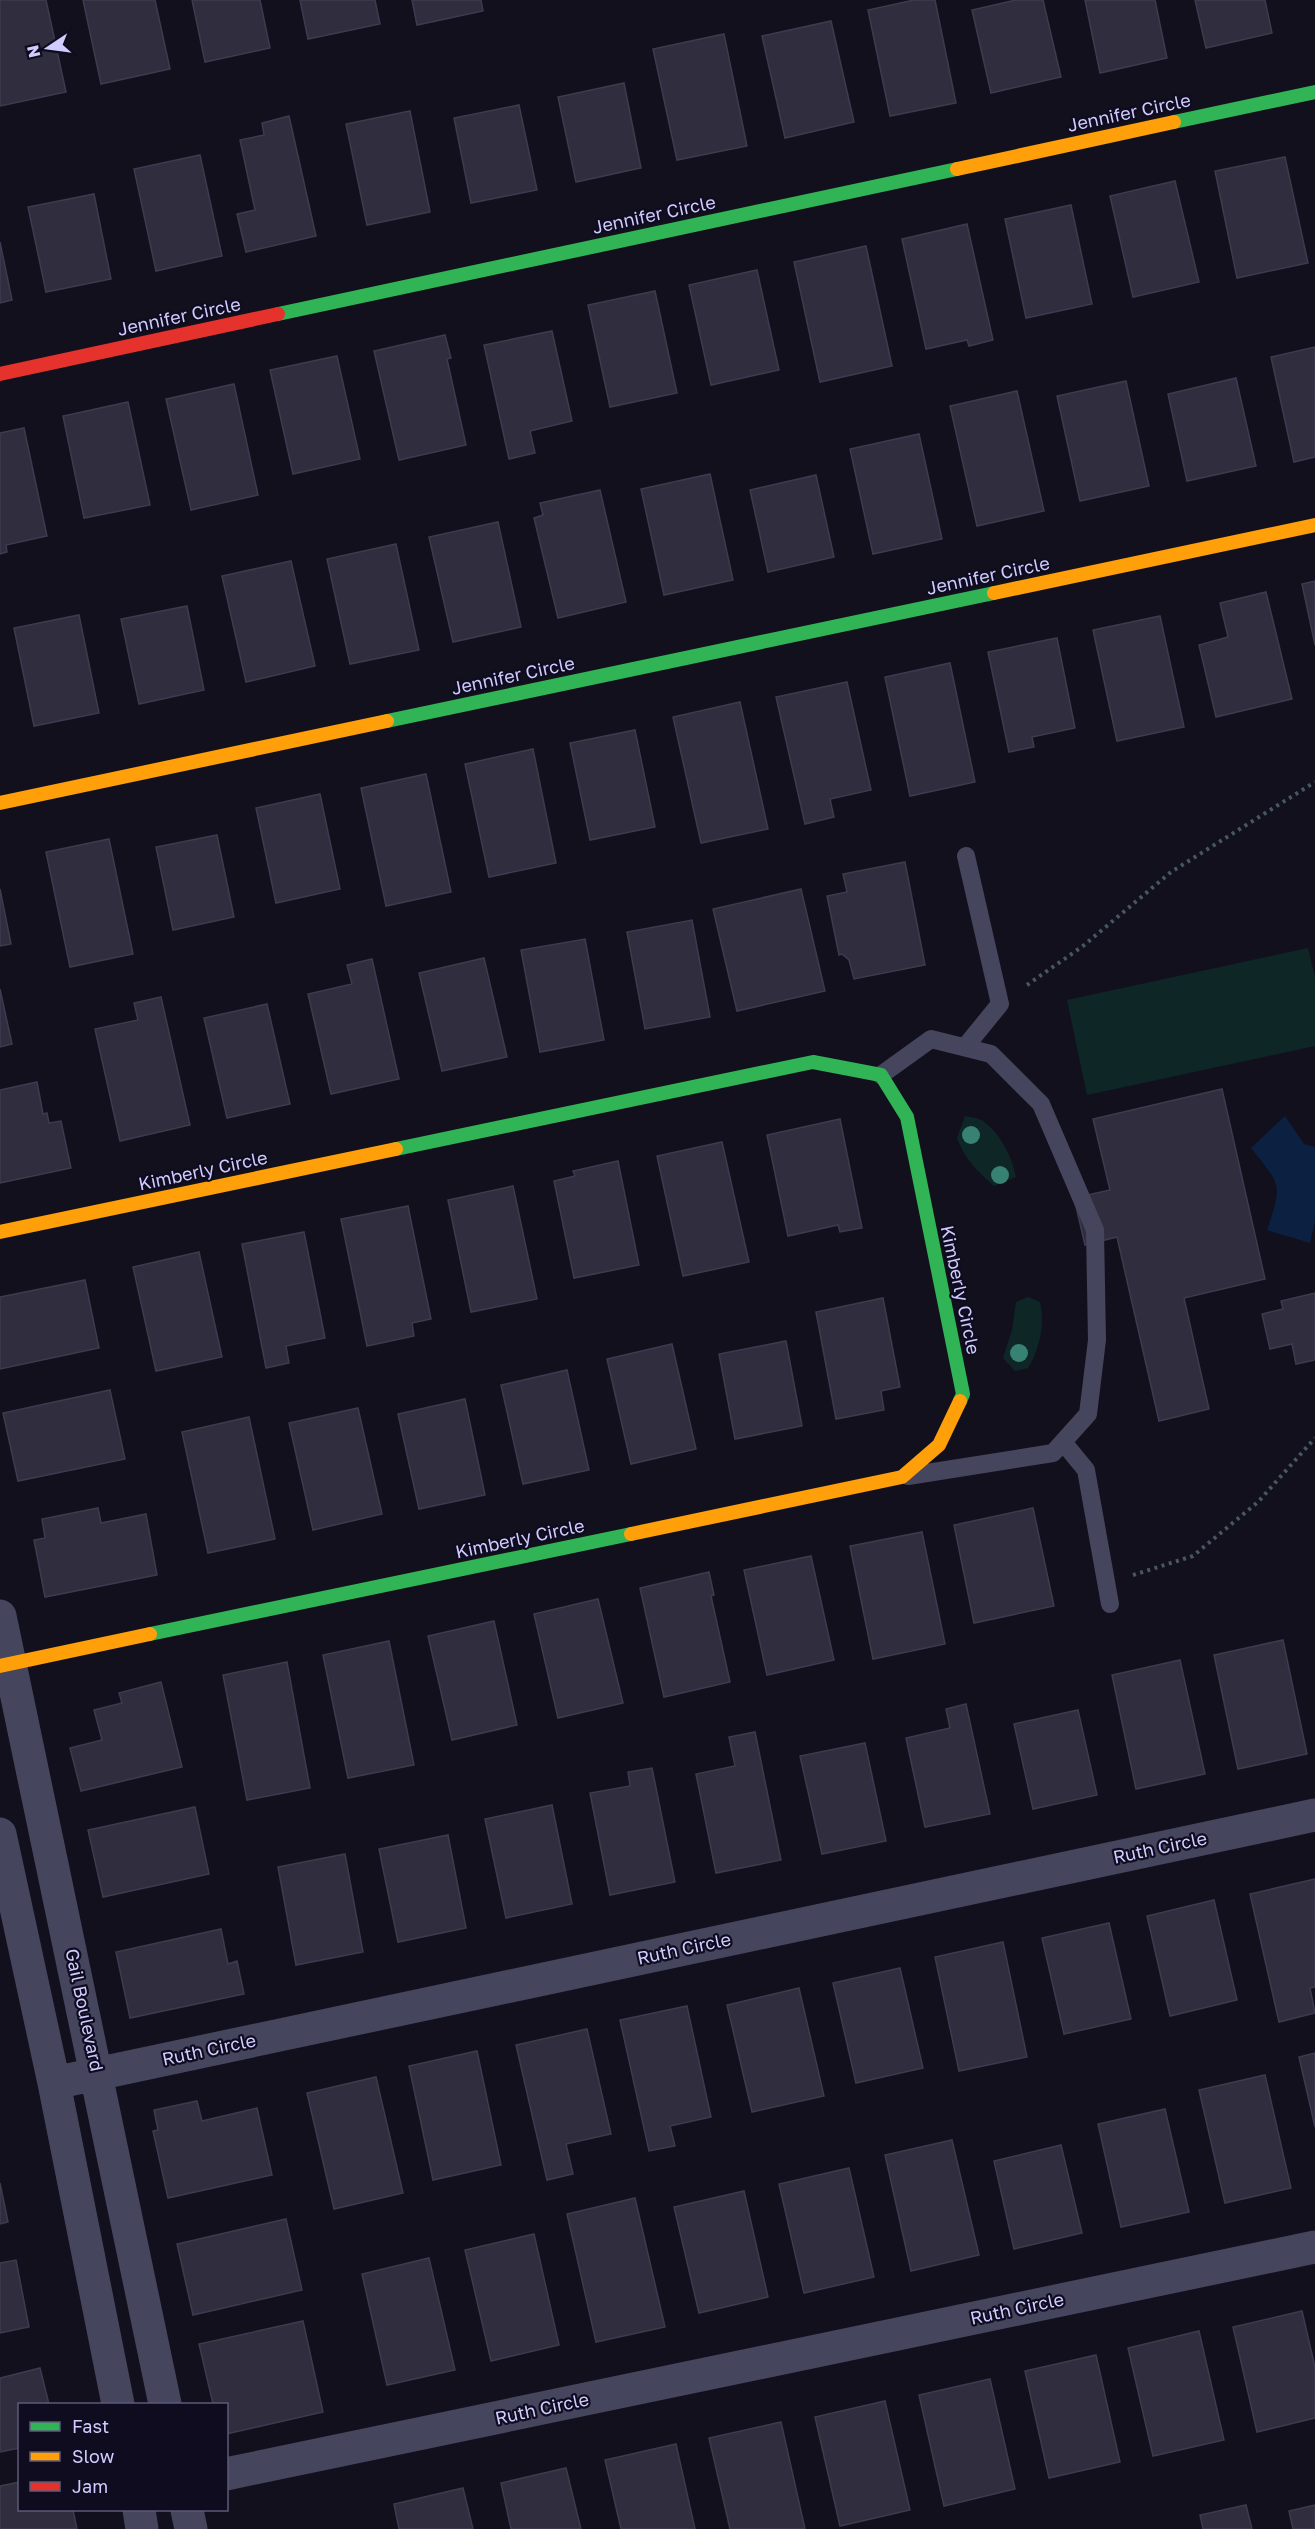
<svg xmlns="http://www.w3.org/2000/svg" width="1315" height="2529" font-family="'Golos Text',sans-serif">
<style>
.green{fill:#0f2626}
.water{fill:#0c2141}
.building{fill:#302e3e;stroke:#3e3a50;stroke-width:1.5}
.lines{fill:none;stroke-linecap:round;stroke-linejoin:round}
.path{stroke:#485764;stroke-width:4;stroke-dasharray:3 4.5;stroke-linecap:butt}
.lane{stroke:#45455d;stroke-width:18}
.street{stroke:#45455d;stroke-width:33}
.fast{stroke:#30b455;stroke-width:14}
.slow{stroke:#ff9f0a;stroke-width:14}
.jam{stroke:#e5322d;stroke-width:14}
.tree{fill:#378272}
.labels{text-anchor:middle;stroke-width:4.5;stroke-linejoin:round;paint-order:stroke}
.street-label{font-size:18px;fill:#d0ccff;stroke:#0f0c20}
</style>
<rect width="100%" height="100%" fill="#12101c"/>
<path class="green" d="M1308,948L1315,977V1046L1087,1095L1067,1000Z
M965,1116C970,1117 978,1118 983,1121C1001,1134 1012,1157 1016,1177L994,1186C978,1172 964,1158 957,1138Z
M1028,1297L1040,1302C1045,1324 1040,1348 1028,1368L1015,1371L1003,1358L1012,1330L1016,1302Z"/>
<path class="water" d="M1285,1116L1304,1144L1315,1147V1221L1310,1243L1267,1230C1283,1183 1281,1186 1251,1148Z"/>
<path class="building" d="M0,0H46L66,92L0,106Z
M83,0H155L170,69L101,84Z
M192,0H260L270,48L205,62Z
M300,0H375L380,24L308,39Z
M412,0H481L483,11L417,25Z
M914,0H935L956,103L890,116L868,10Z
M1016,0H1043L1061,77L991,93L972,10Z
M1085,0H1155L1167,58L1100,73Z
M1195,0H1265L1272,33L1206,48Z
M831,21L854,122L785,138L762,36Z
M724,34L747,146L677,160L653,49Z
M624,83L641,168L576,182L558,97Z
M519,105L537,190L471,203L454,118Z
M410,111L430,212L367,225L346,124Z
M289,116L316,236L246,252L237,214L255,210L240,140L264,135L262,123Z
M200,155L222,256L156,271L134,169Z
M1285,157L1308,263L1237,278L1215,171Z
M1175,181L1199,282L1133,297L1110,196Z
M94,194L111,279L46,292L28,207Z
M1071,205L1092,304L1026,318L1005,219Z
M967,224L993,340L969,346L967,340L926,349L902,239Z
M0,242L12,300L0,303Z
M866,246L892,366L820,382L794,262Z
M757,270L779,370L711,385L689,285Z
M655,291L677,393L610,407L588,305Z
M552,331L572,421L530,431L535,453L509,459L484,345Z
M445,335L451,358L447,359L466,445L399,460L374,351Z
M1315,347V457L1294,462L1271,357Z
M337,356L360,459L293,474L270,370Z
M1236,378L1256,466L1187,481L1168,394Z
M1126,381L1149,486L1080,501L1057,396Z
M234,384L258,495L191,510L166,399Z
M1017,391L1044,511L977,526L950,406Z
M128,402L150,505L84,518L63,416Z
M24,428L47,536L6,545L7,552L0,554V433Z
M919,434L942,539L873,554L850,449Z
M710,474L733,580L664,595L641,489Z
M816,475L834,557L768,572L750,490Z
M600,490L626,602L558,618L534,518L543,515L540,503Z
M498,522L521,627L453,642L429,537Z
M396,544L419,650L350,664L327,559Z
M291,561L315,666L246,682L222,576Z
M1315,581V645L1302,584Z
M1266,592L1292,699L1216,717L1199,645L1228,637L1220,603Z
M187,606L204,690L139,704L121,619Z
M79,615L99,713L34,726L14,628Z
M1160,616L1184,727L1117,741L1093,630Z
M1057,638L1075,728L1032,737L1034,747L1009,752L988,652Z
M950,663L975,782L910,796L885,677Z
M847,682L871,790L830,799L834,817L805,824L776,697Z
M740,702L768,829L701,843L673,717Z
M635,730L655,827L590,840L570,743Z
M533,749L556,863L489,877L465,764Z
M426,774L451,892L386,906L361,788Z
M320,794L340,889L276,903L256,808Z
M217,835L234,917L173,930L156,847Z
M109,839L133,954L70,967L46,852Z
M905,862L925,965L854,979L849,960L842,954L839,955L827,896L847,892L843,874Z
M0,889L11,944L0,946Z
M801,889L825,991L737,1011L713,909Z
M692,920L710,1017L645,1029L627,932Z
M585,939L604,1040L540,1052L521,950Z
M484,958L507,1057L442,1071L419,973Z
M372,959L399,1079L331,1094L308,994L352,984L347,965Z
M0,989L12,1044L0,1047Z
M161,997L190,1125L120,1141L95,1029L138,1020L134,1003Z
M267,1004L290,1104L227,1118L204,1018Z
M37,1082L43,1114L47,1113L49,1123L61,1121L71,1168L0,1183V1090Z
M1222,1089L1265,1279L1184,1298L1209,1409L1159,1421L1117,1237L1085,1245L1074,1198L1110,1190L1093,1119Z
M840,1119L862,1228L840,1232L838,1225L788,1236L767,1135Z
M722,1142L749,1262L683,1276L657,1156Z
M618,1161L639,1265L574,1278L554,1181L575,1176L573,1171Z
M513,1186L537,1299L471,1312L448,1200Z
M408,1206L431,1319L412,1323L414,1336L367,1346L341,1219Z
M304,1232L325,1338L286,1346L289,1363L266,1368L242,1244Z
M199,1252L222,1357L156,1371L133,1267Z
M85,1280L99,1348L0,1369V1297Z
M1315,1293V1360L1296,1364L1292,1344L1270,1349L1262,1314L1283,1309L1281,1301Z
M883,1298L900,1387L881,1391L884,1410L836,1419L816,1312Z
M786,1341L802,1426L735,1439L719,1354Z
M672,1344L696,1449L631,1464L607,1359Z
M567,1370L589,1470L523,1484L501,1385Z
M110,1390L125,1459L18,1481L3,1413Z
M465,1399L485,1495L419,1509L398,1414Z
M358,1408L382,1514L313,1530L289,1423Z
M249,1417L275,1539L208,1553L182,1432Z
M98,1508L101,1523L146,1514L157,1575L45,1597L34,1540L45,1538L42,1519Z
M1033,1508L1054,1606L974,1623L954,1525Z
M922,1532L945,1644L873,1659L850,1546Z
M811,1556L834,1660L767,1675L744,1570Z
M709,1572L714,1595L711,1596L730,1682L664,1697L640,1588Z
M598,1599L623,1703L558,1718L534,1614Z
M494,1621L517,1725L452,1740L428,1636Z
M1283,1640L1307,1754L1238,1769L1214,1655Z
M389,1641L414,1765L348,1778L323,1655Z
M1180,1660L1205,1774L1136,1789L1112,1675Z
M287,1662L310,1788L247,1800L223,1675Z
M161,1682L182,1767L81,1791L70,1748L102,1740L94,1710L122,1703L119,1693Z
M966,1704L990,1814L925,1827L906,1738L950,1728L946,1709Z
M1078,1710L1097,1795L1033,1809L1014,1724Z
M755,1732L781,1860L716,1873L696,1774L735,1766L729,1737Z
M865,1743L886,1841L822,1854L800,1756Z
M652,1768L675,1882L610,1895L590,1793L630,1786L628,1772Z
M552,1805L572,1904L506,1918L485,1819Z
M195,1807L209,1874L103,1897L88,1830Z
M448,1835L466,1928L398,1942L379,1849Z
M345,1854L363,1952L296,1965L278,1867Z
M1315,1879V1987L1310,1988L1315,2013L1279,2022L1250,1894Z
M1214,1900L1237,2000L1170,2016L1147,1916Z
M1109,1923L1131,2019L1064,2034L1042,1938Z
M221,1929L228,1964L237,1961L244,1994L130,2018L116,1952Z
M1003,1942L1027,2057L959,2071L935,1957Z
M900,1968L923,2068L856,2083L833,1983Z
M799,1988L824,2096L752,2112L727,2005Z
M687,2006L711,2117L670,2126L675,2146L649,2151L620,2020Z
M587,2029L611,2134L566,2144L573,2174L547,2180L516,2045Z
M477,2051L501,2165L433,2180L409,2066Z
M1315,2053V2127L1299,2057Z
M1265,2075L1291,2188L1225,2203L1199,2090Z
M376,2077L403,2193L334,2209L307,2093Z
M197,2101L202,2121L257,2108L272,2175L168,2198L153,2131L158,2130L154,2110Z
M1165,2109L1189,2212L1121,2227L1098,2124Z
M952,2140L979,2255L911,2271L885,2155Z
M1061,2145L1082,2233L1014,2249L994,2161Z
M849,2168L874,2277L804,2293L779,2184Z
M0,2183L8,2222L0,2224Z
M744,2191L768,2297L699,2313L674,2207Z
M635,2198L665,2327L596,2342L567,2214Z
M286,2219L302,2290L193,2315L177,2244Z
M534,2234L559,2345L491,2361L465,2250Z
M429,2258L455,2370L387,2385L362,2274Z
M16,2260L29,2327L0,2333V2263Z
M1302,2311L1315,2367V2418L1257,2432L1233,2327Z
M303,2321L323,2412L226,2434V2404H213L199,2344Z
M1199,2331L1224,2440L1153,2456L1128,2348Z
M1096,2355L1120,2462L1049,2478L1025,2371Z
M40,2368L49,2404H20V2448L0,2452V2378Z
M990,2379L1015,2489L944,2506L919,2395Z
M885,2401L910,2510L840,2526L815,2417Z
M781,2422L805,2529H730L709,2438Z
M676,2444L695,2529H621L605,2460Z
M566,2468L581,2529H511L501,2483Z
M20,2482V2510H73L77,2529H0V2486Z
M463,2488L473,2529H399L394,2504Z
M1246,2505L1252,2529H1203L1200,2515Z
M1315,2505V2529H1293L1289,2511Z"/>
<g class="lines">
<path class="path" d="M1027,985L1083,946L1171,872L1315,782
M1133,1575L1193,1556L1258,1502L1315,1438"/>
<path class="lane" d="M965,1047L1000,1004L966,856
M881,1075L931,1039L991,1054L1041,1104L1095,1230L1097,1340L1088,1414L1053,1453L908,1476
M1063,1442L1086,1470L1110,1604"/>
<path class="street" d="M0,1616L165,2404
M0,1834L54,2083L118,2404
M54,2083L1315,1815
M226,2474L1315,2247
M139,2510L142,2529
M187,2510L191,2529"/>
<path class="fast" d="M1174,122L1315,92
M278,314L957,169
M387,721L994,593
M396,1149L813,1062L881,1075L907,1117L963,1394L960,1401
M150,1634L631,1534"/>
<path class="slow" d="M957,169L1174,122
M994,593L1315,525
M0,803L387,721
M0,1232L396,1149
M631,1534L902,1477L939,1445L960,1401
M0,1666L150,1634"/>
<path class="jam" d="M0,374L278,314"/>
</g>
<g class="tree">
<circle cx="971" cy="1135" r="9"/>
<circle cx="1000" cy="1175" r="9"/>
<circle cx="1019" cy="1353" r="9"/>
</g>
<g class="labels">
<g class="street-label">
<text transform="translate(1129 113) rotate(-12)" y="6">Jennifer Circle</text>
<text transform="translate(654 215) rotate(-12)" y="6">Jennifer Circle</text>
<text transform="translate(179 317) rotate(-12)" y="6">Jennifer Circle</text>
<text transform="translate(988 576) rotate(-12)" y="6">Jennifer Circle</text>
<text transform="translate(513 676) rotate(-12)" y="6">Jennifer Circle</text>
<text transform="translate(203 1171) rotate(-12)" y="6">Kimberly Circle</text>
<text transform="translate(960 1290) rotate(78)" y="6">Kimberly Circle</text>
<text transform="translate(520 1539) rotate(-12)" y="6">Kimberly Circle</text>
<text transform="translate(1160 1848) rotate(-12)" y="6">Ruth Circle</text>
<text transform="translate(684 1949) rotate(-12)" y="6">Ruth Circle</text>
<text transform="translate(84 2010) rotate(78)" y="6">Gail Boulevard</text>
<text transform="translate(209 2050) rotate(-12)" y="6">Ruth Circle</text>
<text transform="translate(1017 2309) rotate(-12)" y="6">Ruth Circle</text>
<text transform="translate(542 2409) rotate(-12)" y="6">Ruth Circle</text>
</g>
</g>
<rect x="18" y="2403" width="210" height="108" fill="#0f0c20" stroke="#5c5979" stroke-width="1.5"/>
<rect x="30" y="2422" width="30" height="9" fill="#30b455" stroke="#5c5979" stroke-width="1.5"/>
<text x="72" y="2433" font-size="18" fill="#d0ccff">Fast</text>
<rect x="30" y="2452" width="30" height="9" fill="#ff9f0a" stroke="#5c5979" stroke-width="1.5"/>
<text x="72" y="2463" font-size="18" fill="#d0ccff">Slow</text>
<rect x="30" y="2482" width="30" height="9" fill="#e5322d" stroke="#5c5979" stroke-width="1.5"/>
<text x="72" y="2493" font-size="18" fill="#d0ccff">Jam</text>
<g transform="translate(48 48) rotate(257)" stroke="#0f0c20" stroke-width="4.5" paint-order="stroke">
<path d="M0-4.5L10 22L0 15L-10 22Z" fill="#d0ccff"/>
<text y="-9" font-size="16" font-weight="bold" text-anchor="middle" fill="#d0ccff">N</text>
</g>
</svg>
